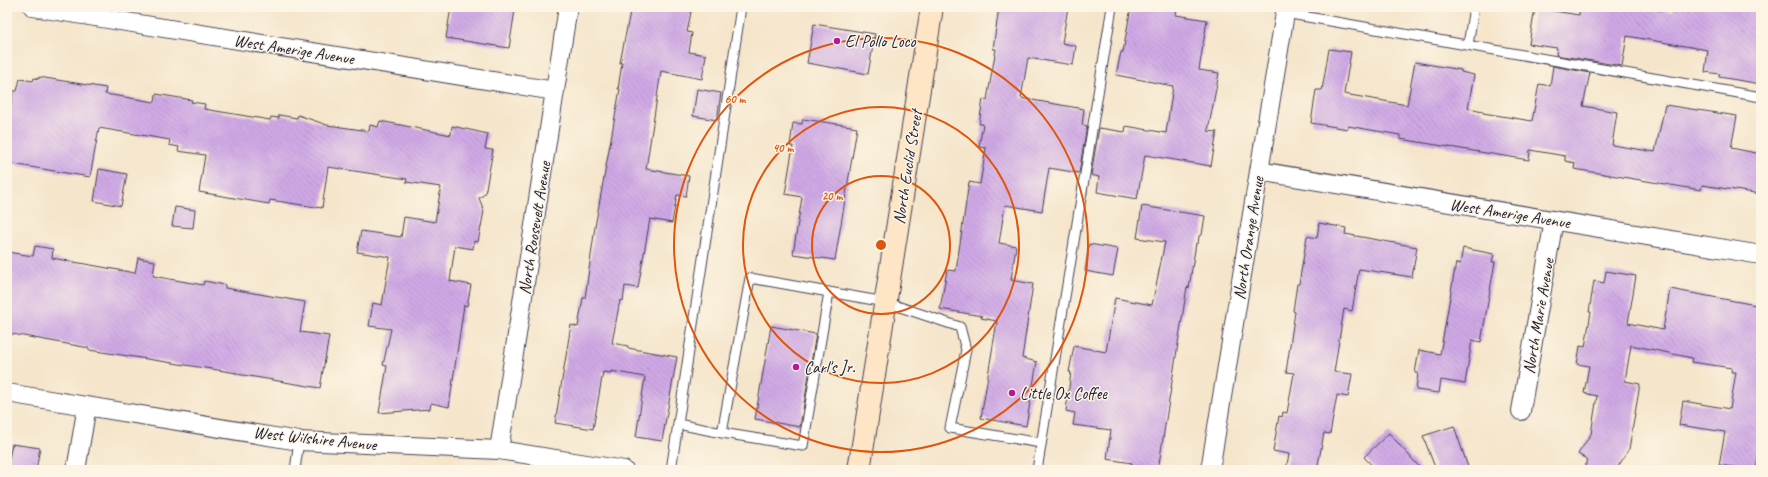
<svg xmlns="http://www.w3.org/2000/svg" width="1768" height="477" font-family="Caveat,sans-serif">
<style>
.building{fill:url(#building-back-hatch)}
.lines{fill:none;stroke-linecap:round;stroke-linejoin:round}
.lane-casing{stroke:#423f51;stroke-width:11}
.street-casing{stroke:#423f51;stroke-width:20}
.secondary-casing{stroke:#423f51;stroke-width:24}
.lane{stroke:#fff;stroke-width:9}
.street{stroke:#fff;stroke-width:18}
.secondary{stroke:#fde5c5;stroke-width:22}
.ring{fill:none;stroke:#de560e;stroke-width:2}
.poi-dot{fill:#b5179e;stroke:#fcf5e5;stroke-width:1.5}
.labels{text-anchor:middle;stroke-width:3;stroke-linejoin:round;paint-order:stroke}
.poi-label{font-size:17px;fill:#22223b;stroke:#fcf5e5;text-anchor:start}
.street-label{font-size:17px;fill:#22223b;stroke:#fcf5e5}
.centre{fill:#de560e;stroke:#fcf5e5;stroke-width:2}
.ring-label{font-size:12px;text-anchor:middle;font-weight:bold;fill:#de560e;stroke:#fcf5e5;stroke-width:3;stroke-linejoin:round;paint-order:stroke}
</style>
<defs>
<pattern id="building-back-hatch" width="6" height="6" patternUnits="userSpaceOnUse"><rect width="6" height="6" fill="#cfa8e5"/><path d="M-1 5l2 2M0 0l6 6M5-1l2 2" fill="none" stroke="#b190c5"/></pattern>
</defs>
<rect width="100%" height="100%" fill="#fcf5e5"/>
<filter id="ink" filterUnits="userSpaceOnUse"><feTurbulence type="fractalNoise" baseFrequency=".025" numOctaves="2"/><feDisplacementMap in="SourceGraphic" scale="8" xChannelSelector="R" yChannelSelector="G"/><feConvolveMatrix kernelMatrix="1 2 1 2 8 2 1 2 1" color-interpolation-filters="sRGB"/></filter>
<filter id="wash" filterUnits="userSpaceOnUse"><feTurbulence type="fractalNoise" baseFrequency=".012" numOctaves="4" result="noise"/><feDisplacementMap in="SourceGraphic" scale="16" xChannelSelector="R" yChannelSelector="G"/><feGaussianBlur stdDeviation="0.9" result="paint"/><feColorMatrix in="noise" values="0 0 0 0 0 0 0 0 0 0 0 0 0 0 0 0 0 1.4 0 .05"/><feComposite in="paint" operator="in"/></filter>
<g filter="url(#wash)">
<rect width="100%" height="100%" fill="#f5e5cb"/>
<g id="blocks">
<path class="building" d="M451,7H497L515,10L509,48L446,38Z
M631,7H692L687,32L692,33L689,52L706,55L702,79L661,71L646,169L689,176L686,196L677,195L672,223L650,219L638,288L625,286L623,301L620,300L612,343L628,346V348L677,357L662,441L636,437L645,377L611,371V373L603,372L593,429L555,423L571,325L578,327L583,298H585L595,227L620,89H618L622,63H620Z
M999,7H1068L1062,43L1076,46L1073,65L1028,58L1021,98L1084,109L1082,125L1087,126L1079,173L1049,168L1042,211L1005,205L999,243L1016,246L1011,280L1033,284L1022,358L1037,362L1026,426L981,418L997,321L981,318L982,316L940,309L947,270L956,271L969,182L980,184L986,148L979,147L983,124H979L983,99L987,100L996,49H993Z
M1131,7H1177L1176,15L1207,20L1199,70L1219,73L1208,131L1217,132L1211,166L1145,155L1137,199L1097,192L1099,177L1091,175L1099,128L1125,132L1126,126L1166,133L1173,86L1116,75L1121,52H1123Z
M1580,7H1640L1673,12L1674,7H1761V84L1719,77L1720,74L1705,72L1708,50L1627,36L1622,66L1556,55L1557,48L1529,44L1535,8L1579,15Z
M814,24L875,34L868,74L807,63Z
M1329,49L1351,52L1344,94L1407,105L1415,62L1461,70V72L1474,75L1468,108L1483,111V113L1532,121L1539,84L1550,86L1553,66L1590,73L1583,106L1617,112L1612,145L1655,152L1665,105L1737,116L1731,148L1761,154V194L1702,185L1701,190L1574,169L1575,163L1565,161V156L1530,150L1529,160L1400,139V135L1348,126V129L1311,123L1316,90H1322Z
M39,77L106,88L105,94L155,102L156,94L192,100L191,102L205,104L204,109L270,120L271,117L279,118V115L297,118L298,115L327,125L369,131L370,125L378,127L380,121L451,135L452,126L488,134L485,149L493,150L485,194L479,198L484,211L478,242L474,241L473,249L455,246L450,281L471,285L467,306L464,305L449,407L431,403L430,409L379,413L387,366L383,365L391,329L369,326L373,303L382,305L390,257L357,252L361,231L401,237L404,217L435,222L441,187L406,182L407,179L328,167L322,208L270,200L269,204L199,192L205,155L178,151L179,147L169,145L170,140L99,128L90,177L7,163V127L13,91H17L20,79L33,81L34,78L39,79Z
M697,89L721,93L717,120L693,116Z
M803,119L851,126V127L857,128L835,260L793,254L802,197L785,194L793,146H790L793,123L802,124Z
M99,169L127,174L121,206L94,201Z
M1142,206L1205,216L1202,235L1199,236L1198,243H1196L1189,288L1187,287L1158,470H1131L1132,463L1107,459L1111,430L1073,425L1075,413L1066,411L1071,372H1069L1074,346L1106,352L1115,298L1152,305L1165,242L1137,238Z
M175,207L195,210L193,228L172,226Z
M1319,223L1346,228L1345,234L1417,247L1412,277L1359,269L1352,311L1344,309L1334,372L1352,374L1348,397L1337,395L1330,434L1324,433L1317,470H1286L1289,454L1273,451L1279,416L1282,417L1283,412L1287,413L1294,373L1286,372L1295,312L1293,311L1297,284H1299L1307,236L1317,238Z
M1089,244L1118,249L1113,276L1085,271Z
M35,246L53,249L52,258L135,273L138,258L155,261L153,276L203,285L204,281L225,285V288L305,302L300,332L329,336L320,388L237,374V373L89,350V348L7,333V252L33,256Z
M1463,248L1494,254L1492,262H1495L1481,342L1472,340L1465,384L1441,380L1439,393L1416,390L1418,373H1415L1419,350L1440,354L1456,263L1460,264Z
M1606,271L1636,276L1628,323L1663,330L1670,289L1761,306V405L1757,431L1761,432V441L1756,470L1719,465L1725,432L1679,425L1683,401L1730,409L1736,372H1731L1732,368L1691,362L1692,358L1631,345L1625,381L1640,384L1629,449L1616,470H1583L1588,460L1578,454L1591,434L1597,396L1584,393L1589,366L1577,364L1580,346L1585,347L1591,312H1589L1594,281L1604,283Z
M771,326L816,334L800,427L755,419Z
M1454,426L1469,470H1436L1423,436Z
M1389,433L1422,470H1376L1364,457Z
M12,444L40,448L36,470H7Z"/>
</g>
</g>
<g filter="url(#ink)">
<use href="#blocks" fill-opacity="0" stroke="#423f51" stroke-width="1"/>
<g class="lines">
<g class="lane-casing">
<path id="lane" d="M1285,13L1761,97
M1468,45L1474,7
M678,424L722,433L750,278L885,302L960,327L966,350L950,428L1041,443
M722,433L803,446L829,292
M295,470L299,441
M671,470L741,7
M1037,470L1112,7"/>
</g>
<g class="street-casing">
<path id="street" d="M33,7L555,91
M1259,171L1761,255
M7,393L299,441L499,450L624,470
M1521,411L1554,220
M499,450L568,7
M76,470L87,406
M1210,470L1286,7"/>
</g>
<g class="secondary-casing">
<path id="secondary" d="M859,470L932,7"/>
</g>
<use href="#lane" class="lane"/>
<use href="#street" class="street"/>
<use href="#secondary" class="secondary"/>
</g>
</g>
<g class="ring">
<circle cx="881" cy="245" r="69"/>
<circle cx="881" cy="245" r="138"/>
<circle cx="881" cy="245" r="207"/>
</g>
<g class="poi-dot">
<circle cx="837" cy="41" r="4"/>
<circle cx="796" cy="367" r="4"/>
<circle cx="1012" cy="393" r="4"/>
</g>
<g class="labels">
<g class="poi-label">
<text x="845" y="47">El Pollo Loco</text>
<text x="804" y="373">Carl's Jr.</text>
<text x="1020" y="399">Little Ox Coffee</text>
</g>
<g class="street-label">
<text transform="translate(294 49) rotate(9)" y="6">West Amerige Avenue</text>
<text transform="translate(907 167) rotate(-81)" y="6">North Euclid Street</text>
<text transform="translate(1510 213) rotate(9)" y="6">West Amerige Avenue</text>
<text transform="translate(534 228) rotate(-81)" y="6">North Roosevelt Avenue</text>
<text transform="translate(1248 238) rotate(-81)" y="6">North Orange Avenue</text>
<text transform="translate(1538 316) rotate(-80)" y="6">North Marie Avenue</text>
<text transform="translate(315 438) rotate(6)" y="6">West Wilshire Avenue</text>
</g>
</g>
<circle cx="881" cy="245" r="6" class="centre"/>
<g class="ring-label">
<text x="735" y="103">60 m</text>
<text x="783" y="152">40 m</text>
<text x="832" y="200">20 m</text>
</g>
<rect width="1768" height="477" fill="none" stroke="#fcf5e5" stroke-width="24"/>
</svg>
